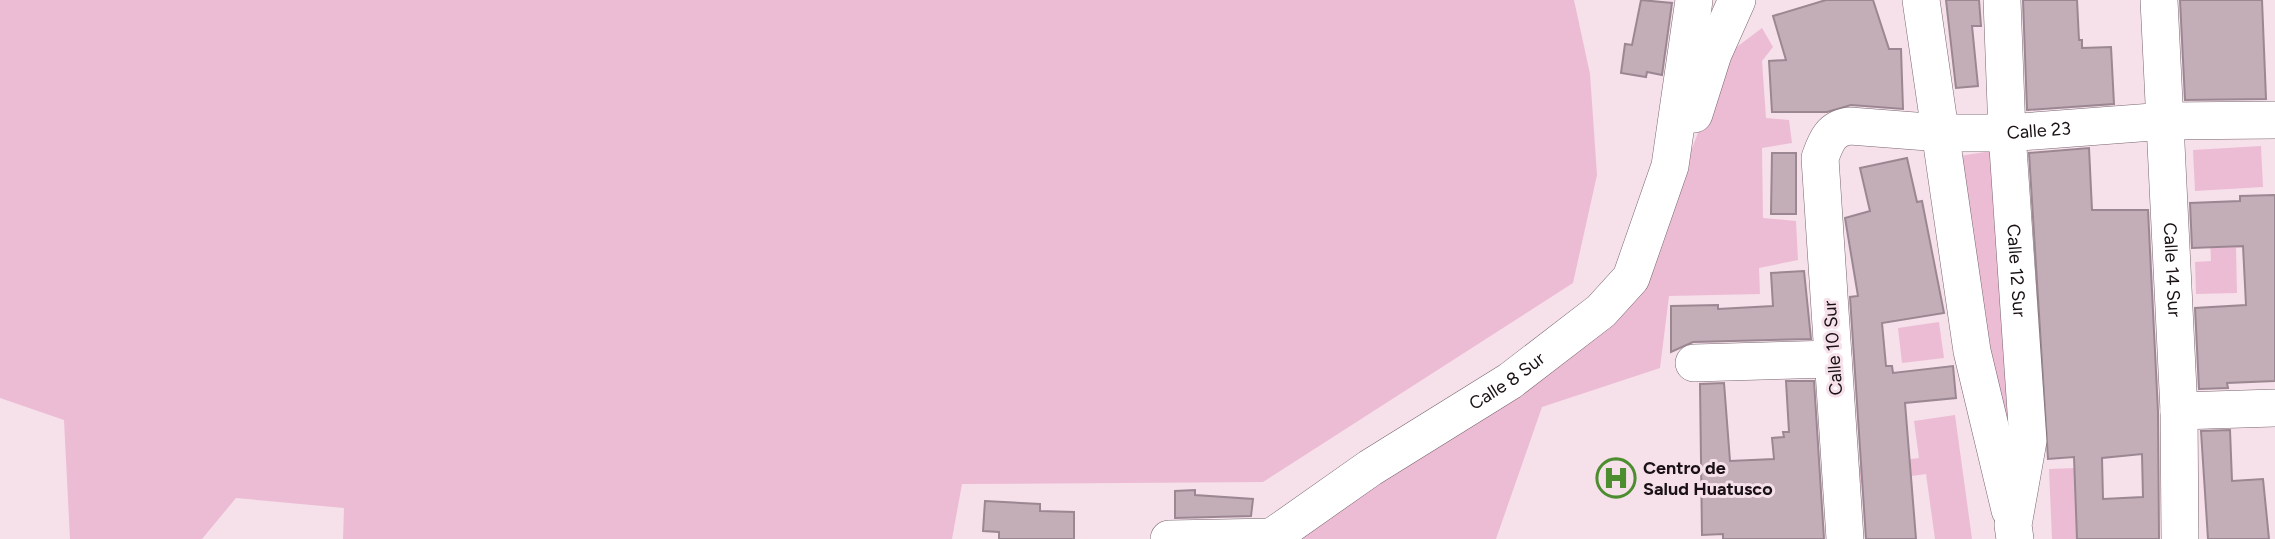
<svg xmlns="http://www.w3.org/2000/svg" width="2275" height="539" font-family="Figtree,sans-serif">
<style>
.green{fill:#ecbcd4}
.building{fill:#c3aeb8;stroke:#9b8791;stroke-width:2;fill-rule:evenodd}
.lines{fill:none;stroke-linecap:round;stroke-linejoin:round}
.minor-casing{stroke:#78656e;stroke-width:38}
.minor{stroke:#fff;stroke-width:37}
.labels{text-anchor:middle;stroke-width:6;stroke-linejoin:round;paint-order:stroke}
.street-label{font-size:18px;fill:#191115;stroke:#f6e0ea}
.poi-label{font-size:18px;font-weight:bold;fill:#191115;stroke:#f6e0ea;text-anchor:start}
</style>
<rect width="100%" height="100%" fill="#f6e0ea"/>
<path class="green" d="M0,0H1574L1590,74L1597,175L1573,283L1263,482L962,484L952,539H343L344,508L236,498L202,539H70L64,420L0,398Z
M1762,28L1773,47L1762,61L1766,118L1789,120L1792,143L1762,148L1763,218L1796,221L1798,260L1759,268L1760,294L1669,296L1660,368L1542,407L1496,539H1300L1609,323L1683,171L1730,52Z
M2261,146L2263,187L2195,191L2193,150Z
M1991,151L2012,459L2001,433L1960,156Z
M2244,236L2245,247L2236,248L2237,293L2196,294L2195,262L2211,261L2210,237Z
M1939,322L1944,358L1902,363L1898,328Z
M1955,415L1972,539H1935L1926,474L1860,483L1858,466L1919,458L1914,421Z
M2076,468L2079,539H2052L2049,469Z"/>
<path class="building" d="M1641,0L1672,3L1662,75L1647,72L1646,77L1621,73L1625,44L1632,45Z
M1826,0H1873L1889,49H1901L1903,109L1851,105L1827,112H1772L1769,61L1786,60L1773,16Z
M1946,0H1979L1981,26H1972L1978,86L1956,88Z
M2023,0H2077L2079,40H2082V48L2111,47L2114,104L2027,110Z
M2180,0H2262L2266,99L2185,100Z
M2089,148L2092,210H2148L2158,412L2159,539H2077L2074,457L2048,459L2029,153ZM2142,454L2143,497L2103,499L2102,458Z
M1772,153H1796V214H1771Z
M1907,158L1917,202L1922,201L1944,313L1882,323L1886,366H1892L1893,373L1953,366L1956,398L1905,403L1916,539H1866L1850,297L1858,296L1845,218L1870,211L1860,168Z
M2275,195V381L2227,383L2228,388L2199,389L2195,308L2246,305L2243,246L2192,248L2190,203L2240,201V196Z
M1804,271L1811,339L1693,342L1671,352V306L1718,305V309L1773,306L1771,273Z
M1786,381H1814L1824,539H1723V534L1702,535L1700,384L1724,383L1730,461L1774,459L1772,438L1784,437L1783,432H1789Z
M2230,430L2232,481L2263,479L2269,539H2208L2201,431Z
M1195,490V495L1253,499L1251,516L1175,518V491Z
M985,501L1040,504V511L1074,512V539H999V532L983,531Z"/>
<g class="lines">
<g class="minor-casing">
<g id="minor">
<path d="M1921,0L1972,351L2010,510"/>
<path id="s1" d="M2002,0L2007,133L2028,441L2013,525L2015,539"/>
<path id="s2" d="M2159,0L2179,411L2180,539"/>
<path d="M1694,114L1713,54L1737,0"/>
<path d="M1694,363L1833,359"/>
<path d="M2179,411L2275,408"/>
<path id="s3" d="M1272,537L1370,468L1510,381L1601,311L1631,278L1670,166L1694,0"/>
<path d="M1169,539L1272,537"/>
<path id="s4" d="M1845,539L1820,158C1826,141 1831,128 1850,126L1941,133H2007L2166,121L2275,120"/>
</g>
</g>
<use href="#minor" class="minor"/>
</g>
<defs>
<g id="hospital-ring" transform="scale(2.0125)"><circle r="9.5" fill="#f6e0ea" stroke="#4c8d30" stroke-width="1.5"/><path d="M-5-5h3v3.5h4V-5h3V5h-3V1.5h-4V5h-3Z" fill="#4c8d30"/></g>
</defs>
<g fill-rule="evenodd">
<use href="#hospital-ring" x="1616" y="478"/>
</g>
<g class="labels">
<g class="street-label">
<text dy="6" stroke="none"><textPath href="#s4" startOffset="618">Calle 23</textPath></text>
<text dy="6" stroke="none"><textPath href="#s2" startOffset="270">Calle 14 Sur</textPath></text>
<text dy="6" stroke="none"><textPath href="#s1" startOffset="271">Calle 12 Sur</textPath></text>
<text transform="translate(1833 348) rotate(-94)" y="6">Calle 10 Sur</text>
<text dy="6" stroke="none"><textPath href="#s3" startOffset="282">Calle 8 Sur</textPath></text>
</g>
<g class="poi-label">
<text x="1643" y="474">Centro de<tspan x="1643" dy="21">Salud Huatusco</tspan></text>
</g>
</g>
</svg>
